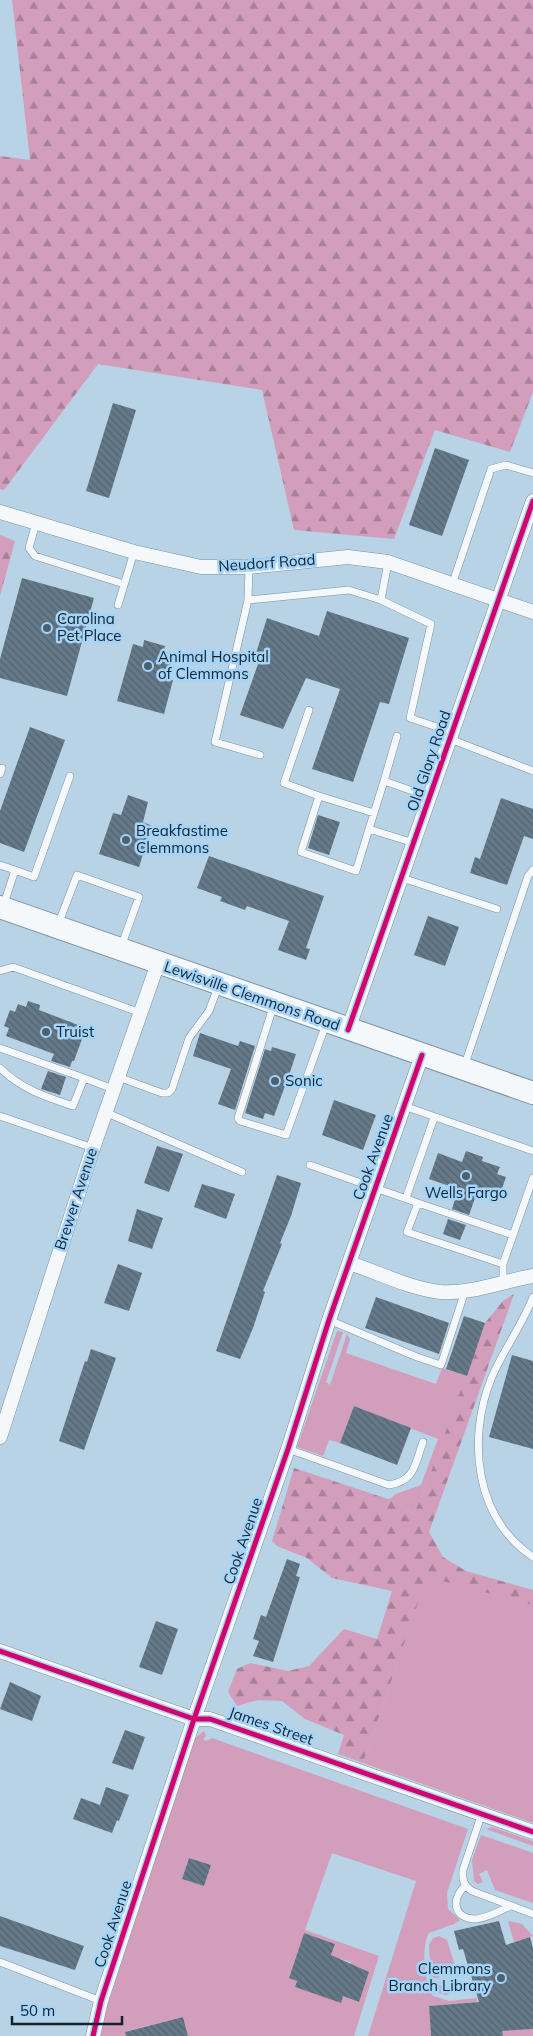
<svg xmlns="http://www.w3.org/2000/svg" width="533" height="2036" font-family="Mulish,sans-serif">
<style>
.green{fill:#d29ebb;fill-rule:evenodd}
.forest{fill:url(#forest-firs)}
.building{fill:url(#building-back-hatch)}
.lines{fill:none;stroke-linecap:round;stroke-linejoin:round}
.lane-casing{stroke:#7d91a0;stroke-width:8}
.street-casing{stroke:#7d91a0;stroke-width:15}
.primary-casing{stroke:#7d91a0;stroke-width:24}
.path{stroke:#c3cbd1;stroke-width:2.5;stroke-dasharray:5 2.5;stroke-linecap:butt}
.lane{stroke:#f4f8fb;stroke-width:7}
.street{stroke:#f4f8fb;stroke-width:14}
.primary{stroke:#f4f8fb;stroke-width:22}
.cycleway-casing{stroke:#a5d4f9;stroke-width:8}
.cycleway{stroke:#d6006c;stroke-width:5}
.poi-dot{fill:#4b6070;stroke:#a5d4f9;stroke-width:2}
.labels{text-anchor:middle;stroke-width:5;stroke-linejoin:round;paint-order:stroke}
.street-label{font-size:15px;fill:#102331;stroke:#a5d4f9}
.poi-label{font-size:15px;fill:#102331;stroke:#a5d4f9;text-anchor:start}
</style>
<defs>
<pattern id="forest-firs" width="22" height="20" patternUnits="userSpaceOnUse" patternTransform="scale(1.25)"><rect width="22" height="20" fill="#d29ebb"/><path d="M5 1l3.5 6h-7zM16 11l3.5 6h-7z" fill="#a98099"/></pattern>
<pattern id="building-back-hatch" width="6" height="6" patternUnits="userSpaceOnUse" patternTransform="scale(1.25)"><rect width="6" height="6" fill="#667988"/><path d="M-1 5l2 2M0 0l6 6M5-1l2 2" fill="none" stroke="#536370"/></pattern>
</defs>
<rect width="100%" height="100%" fill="#b8d2e6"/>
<path class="green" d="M337,1331L343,1332L326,1382L330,1385L347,1334L350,1339L346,1353L436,1384L442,1368L467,1376L423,1494L413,1515L400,1503L388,1500L396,1494L421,1485L438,1439L354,1406L340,1443L329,1440L323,1456L297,1447Z
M427,1576L533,1605V1823L363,1763Z
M204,1731L206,1736L203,1739L206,1741L212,1738L468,1829L447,1893L448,1909L460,1920L454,1924L429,1933C421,1944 424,1985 433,1996L449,2001L477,1998V2002L429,2006L431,2036H368L416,1881L332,1853L305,1930L379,1956L354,2036H188L183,2017L127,2031L128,2036H99L115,1979L195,1738ZM189,1858L211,1865L204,1886L182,1879ZM304,1933L335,1944L326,1971L341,1959L351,1962L350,1965L369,1972L359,2001L343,1996L340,2002L295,1987L297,1981L289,1977Z
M492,1827L533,1841V1846L486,1829Z
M481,1835L533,1853V1903L495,1890L487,1870L479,1874L483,1882L478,1884L474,1881L472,1860Z
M508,1921L522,1924L533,1936L514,1942Z
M439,1936L447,1940L457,1972L453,1975L443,1972L438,1978H431L429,1945L433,1938Z
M458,1979L457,1989L447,1995L439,1993L433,1987L434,1984L438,1983L442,1987L449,1988L454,1980Z
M533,2029V2036H503L502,2031Z"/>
<path class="forest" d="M12,0H533V392L510,452L435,430L394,539L294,530L262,390L98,364L4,490L0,489V156L30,160Z
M0,535L15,541L0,596Z
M514,1294L429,1532L443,1557L466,1571L533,1590V1605L427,1577L363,1763L338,1754L344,1735L305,1719L282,1701L258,1700L237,1706L228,1692L237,1669L250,1663L288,1671L309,1666L344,1629L377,1639L392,1591L332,1578L307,1558L277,1546L272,1541L294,1468L400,1503L413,1515L423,1494L485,1323L503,1301Z"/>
<path class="building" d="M113,403L136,410L109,498L86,491Z
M435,448L469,460L442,536L409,525Z
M22,578L94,598L67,696L0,678V659Z
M327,611L409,638L389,704L380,702L353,782L312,769L340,689L306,678L283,729L240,715L258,664L253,663L267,618L319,636Z
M144,640L165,646L164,652L173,655L166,678L173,680L164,714L117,701L133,644L143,647Z
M30,727L65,740L24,852L0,843V811Z
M128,795L148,802L143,822L152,826L139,867L99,854L113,813L121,815Z
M501,798L533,809V839L524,836L507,885L470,873L475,857L480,859Z
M318,815L340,822L329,855L308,848Z
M209,856L324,896L306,948L310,949L306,960L278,950L289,921L247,906L245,910L220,901L222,897L197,888Z
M428,916L459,927L445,966L414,955Z
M28,1001L40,1005L39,1010L86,1028L74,1061H72L70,1067L51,1061L54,1054L6,1036L9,1028L4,1026L10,1010L15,1012L18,1004L26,1007Z
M200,1033L238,1046L240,1041L255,1046L235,1110L218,1104L231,1069L193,1056Z
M272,1047L296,1054L289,1075L292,1077L288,1087L285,1086L274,1116L265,1113L263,1119L245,1113L265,1049L271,1051Z
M48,1071L66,1077L60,1095L41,1089Z
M334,1100L376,1115L363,1150L322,1135Z
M157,1146L183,1154L169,1192L144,1183Z
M466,1151L483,1157L482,1161L500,1167L497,1174L506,1177L497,1203L476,1195L469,1215L452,1209L458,1189L429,1179L438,1153L462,1162Z
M277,1175L301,1183L291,1216L280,1243L282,1244L263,1291L265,1292L253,1328L240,1359L216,1351Z
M202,1184L235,1194L226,1219L194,1207Z
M137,1209L163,1218L152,1249L128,1241Z
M448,1219L466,1225L460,1240L443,1234Z
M118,1264L142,1273L129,1311L104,1303Z
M376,1297L449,1323L439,1354L365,1328Z
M464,1316L485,1323L467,1376L446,1369Z
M91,1349L116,1358L84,1450L59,1441L85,1361L87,1362Z
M512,1355L533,1361V1449L489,1437Z
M354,1406L411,1428L397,1465L340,1443Z
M287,1559L300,1564L296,1576L300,1577L273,1662L253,1656L259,1641L253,1639L261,1615L266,1617Z
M156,1621L178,1629L162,1675L139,1667Z
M10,1682L41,1696L32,1721L0,1709Z
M125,1730L145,1737L133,1770L112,1763Z
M106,1787L129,1795L119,1821L117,1820L112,1833L73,1819L81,1798L100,1805Z
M189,1858L211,1865L204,1886L182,1879Z
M0,1916L84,1946L75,1970L0,1946Z
M499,1921L506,1945L530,1937L533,1948V2029L502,2031L503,2036H431L429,2006L479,2002L463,1949L459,1950L454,1931Z
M304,1933L335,1944L331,1955L369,1972L359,2002L343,1996L341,2003L295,1987L297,1981L289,1978Z
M183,2017L188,2036H126L125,2032Z"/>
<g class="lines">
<g class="lane-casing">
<path id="lane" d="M36,523L29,548L35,556L124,584
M249,567L248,600L215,742L260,755
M453,582L491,469L506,465L533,473
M248,600L349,590L381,600L431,624L410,718L452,732
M381,600L388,562
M118,605L134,552
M309,710L284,783L319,796L301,852L356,871L369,829
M450,739L533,771
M0,774L2,768
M384,781L397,736
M319,796L374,813
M414,843L369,829L384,781L430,797
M0,865L15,870L4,904
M15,870L34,877L70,776
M402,878L497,909
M58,925L77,875L139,897L121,947
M0,971L13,967L141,1013
M274,1004L238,1118L240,1121L286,1135L326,1024
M0,1048L84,1078
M464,1067L528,876L533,870
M0,1068C21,1089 46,1097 73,1106L84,1078L113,1089
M118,1077L162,1093H168L172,1089L189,1038L209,1011L218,987
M404,1106L533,1151
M105,1112L242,1172
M0,1116L93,1148
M310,1165L418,1203L407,1232L503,1264
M406,1198L434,1118
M418,1203L513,1235
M503,1282V1264L533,1178
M533,1297C522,1326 503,1350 491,1379C467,1440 475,1518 533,1557
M329,1320L417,1357L441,1365L465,1291
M288,1449L389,1485C415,1481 415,1464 423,1442
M482,1813L463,1870C462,1881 464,1885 472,1891L533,1914
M465,1886C451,1899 453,1919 476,1919C488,1918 500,1911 510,1906
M0,1962L101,2001"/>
</g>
<g class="street-casing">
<path id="street" d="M0,512L134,552L201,567H249L348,557L388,562L533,612
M348,1030L533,501
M349,1263C378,1272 410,1289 441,1292C472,1294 503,1281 533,1276
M0,1437L91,1154L158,963
M0,1651L194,1719H210L533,1832
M93,2036L101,2001L194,1719L288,1449L329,1320L422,1055"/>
</g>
<g class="primary-casing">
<path id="primary" d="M0,907L533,1093"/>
</g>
<path class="path" d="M430,1981L460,1975"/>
<use href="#lane" class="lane"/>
<use href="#street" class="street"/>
<use href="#primary" class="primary"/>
<g class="cycleway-casing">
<path id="cycleway" d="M348,1030L533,501
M0,1651L194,1719H210L533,1832
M93,2036L101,2001L194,1719L288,1449L329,1320L422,1055"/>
</g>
<use href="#cycleway" class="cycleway"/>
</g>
<g class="poi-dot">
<circle cx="47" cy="628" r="5"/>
<circle cx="148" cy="666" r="5"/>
<circle cx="126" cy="840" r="5"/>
<circle cx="46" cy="1032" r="5"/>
<circle cx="275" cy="1081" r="5"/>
<circle cx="466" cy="1176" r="5"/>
<circle cx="501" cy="1978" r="5"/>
</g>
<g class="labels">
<g class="street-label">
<text transform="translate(267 563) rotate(-4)" y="5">Neudorf Road</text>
<text transform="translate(429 761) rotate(-71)" y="5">Old Glory Road</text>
<text transform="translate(252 996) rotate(19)" y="5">Lewisville Clemmons Road</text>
<text transform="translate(373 1157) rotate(-70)" y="5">Cook Avenue</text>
<text transform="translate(76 1199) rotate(-72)" y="5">Brewer Avenue</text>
<text transform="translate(243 1541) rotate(-71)" y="5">Cook Avenue</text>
<text transform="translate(271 1726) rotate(19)" y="5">James Street</text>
<text transform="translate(113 1924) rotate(-72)" y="5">Cook Avenue</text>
</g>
<g class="poi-label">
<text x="57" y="624">Carolina<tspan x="57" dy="17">Pet Place</tspan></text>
<text x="158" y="662">Animal Hospital<tspan x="158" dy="17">of Clemmons</tspan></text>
<text x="136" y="836">Breakfastime<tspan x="136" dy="17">Clemmons</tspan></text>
<text x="56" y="1037">Truist</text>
<text x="285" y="1086">Sonic</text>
<text x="466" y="1198" text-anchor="middle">Wells Fargo</text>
<text x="491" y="1974" text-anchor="end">Clemmons<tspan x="491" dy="17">Branch Library</tspan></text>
</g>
</g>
<path d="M12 2016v8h110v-8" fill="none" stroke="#102331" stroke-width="2.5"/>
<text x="20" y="2016" font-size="15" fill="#102331" stroke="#a5d4f9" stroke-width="4" paint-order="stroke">50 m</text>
</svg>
